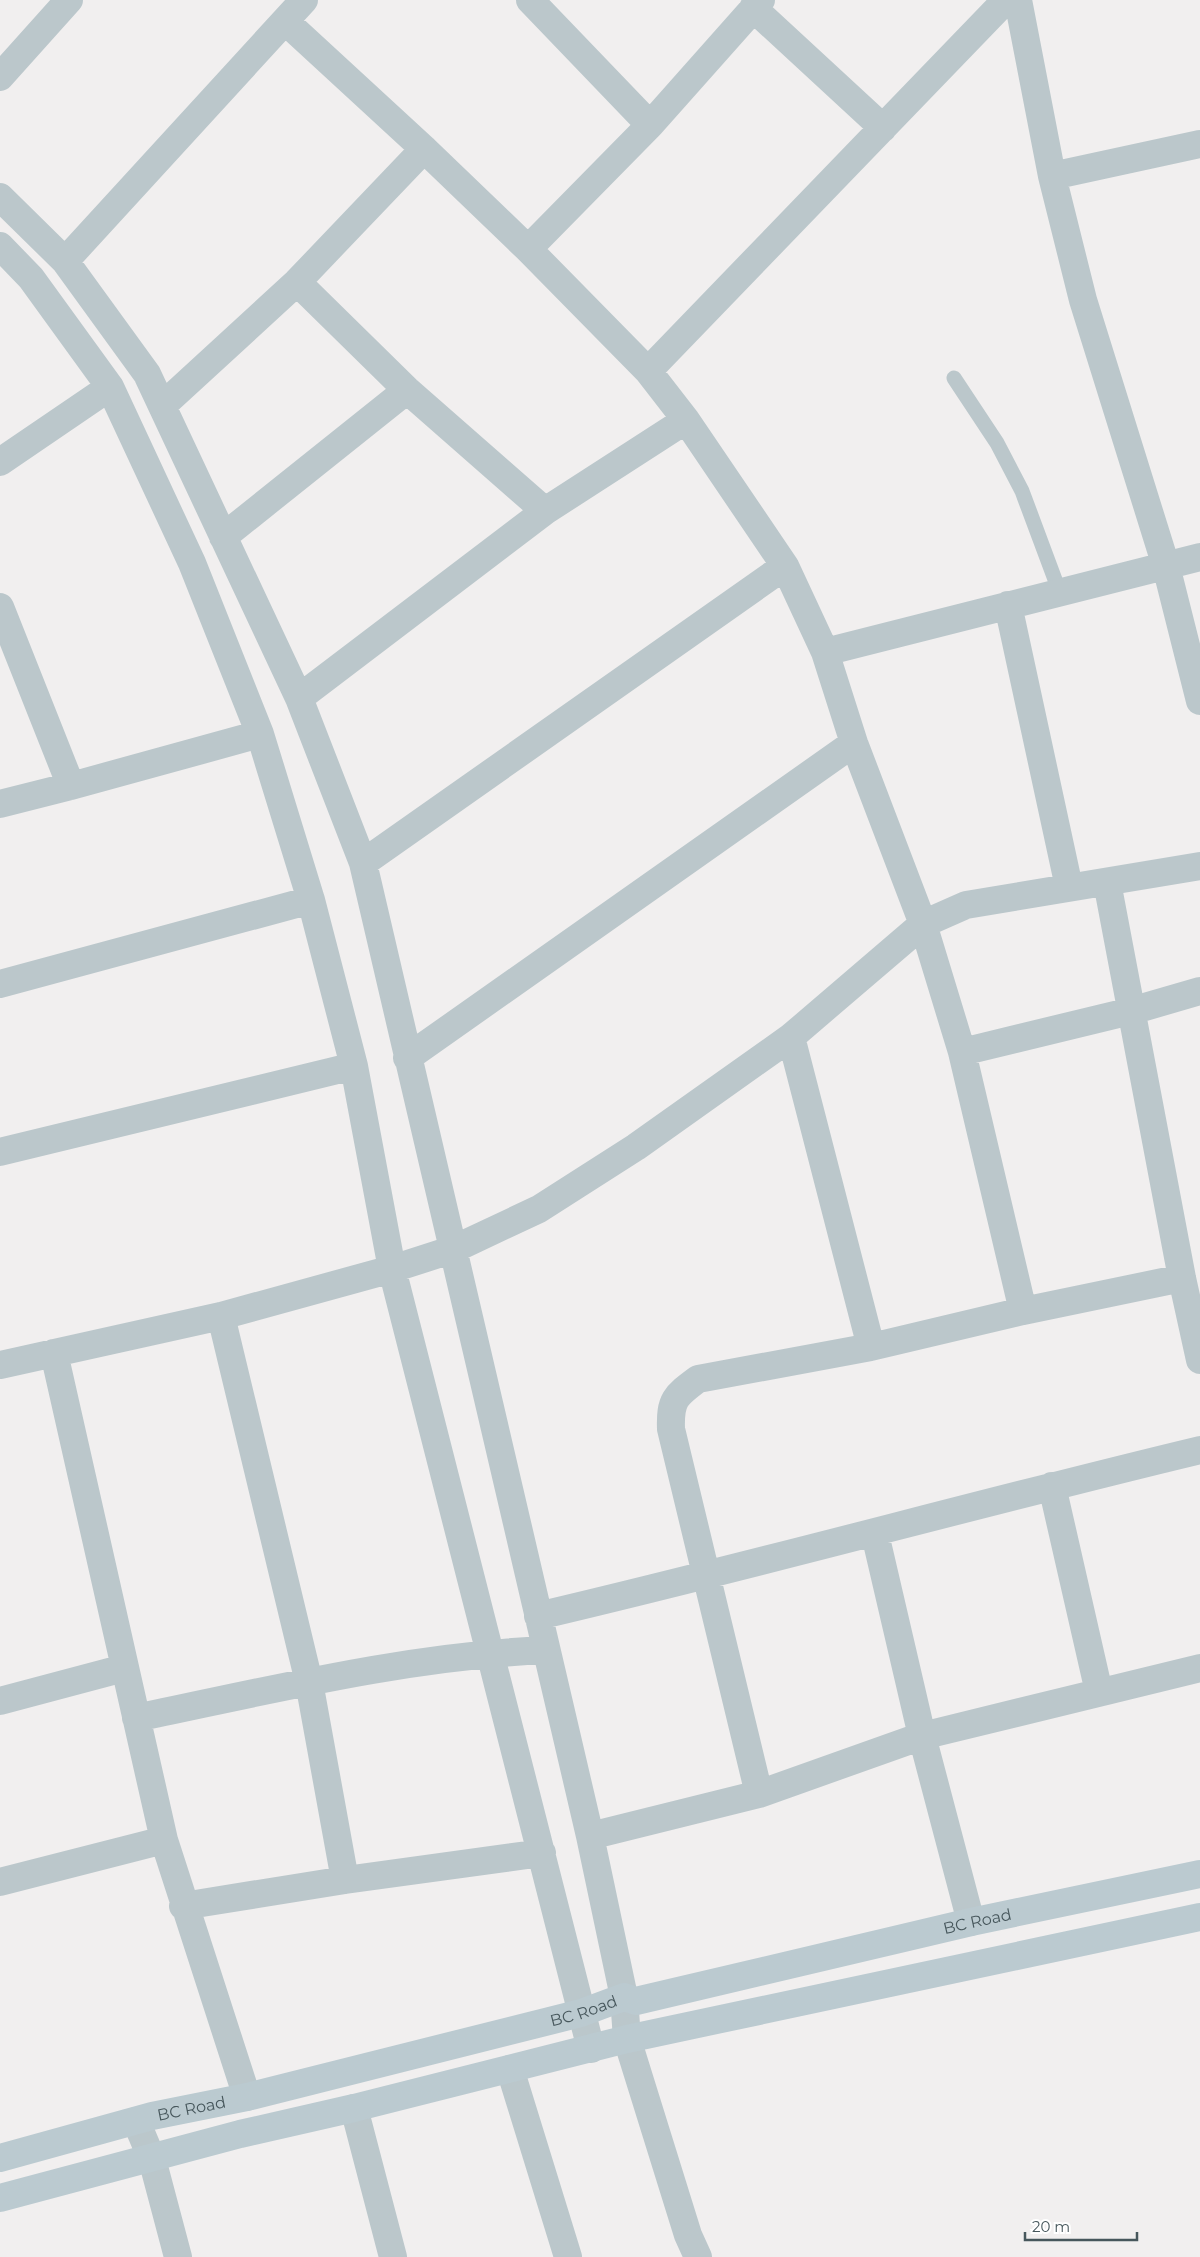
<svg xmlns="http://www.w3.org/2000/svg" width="1200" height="2257" font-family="Montserrat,sans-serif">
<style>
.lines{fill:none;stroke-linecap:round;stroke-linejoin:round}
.lane{stroke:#bbc7cb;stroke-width:15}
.street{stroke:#bbc7cb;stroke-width:28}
.secondary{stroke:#bbcad0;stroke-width:28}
.labels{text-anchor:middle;stroke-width:4;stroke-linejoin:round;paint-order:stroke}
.street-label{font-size:16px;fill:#47575c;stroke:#fff}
</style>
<rect width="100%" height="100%" fill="#f1efef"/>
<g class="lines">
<path class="lane" d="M954,378L997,443L1022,491L1060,593"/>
<path class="street" d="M530,0L650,125
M1018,0L1052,176L1083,300L1166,566L1200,701
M753,8L883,128
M285,21L424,149L528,249L648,371L686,420L785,566L825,652L854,743L923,924L962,1052L1023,1311
M0,77L69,0
M1052,176L1200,144
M0,197L65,261L147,374L299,698L363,863L590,1836L624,1997L627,2039L688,2235L698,2257
M0,246L31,278L110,387L192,563L260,734L311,900L354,1066L392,1269L591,2049
M528,249L650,125L761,0
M65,261L304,0
M297,282L407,390L545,511
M648,371L1006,0
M162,406L297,282L424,149
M0,462L110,387
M223,537L407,390
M1008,605L1069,887
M0,607L71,786
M825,652L1200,557
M299,698L545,511L686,420
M0,804L71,786L260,734
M363,863L785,566
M1107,882L1182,1278L1200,1360
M0,984L311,900
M791,1037L871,1347
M962,1052L1131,1011L1200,991
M407,1058L854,743
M0,1152L354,1066
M221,1316L309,1682L345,1880
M54,1353L164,1840L247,2097
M0,1365L221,1316L392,1269L454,1249L539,1209L636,1147L791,1037L923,924L966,905L1200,866
M1052,1486L1099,1692
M875,1534L922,1736L971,1922
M538,1616C760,1564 979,1503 1200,1450
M0,1701L124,1668
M136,1718C271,1690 408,1656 546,1650
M759,1794L671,1429C670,1400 675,1396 698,1379L871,1347L1023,1311L1182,1278
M590,1836L759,1794L922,1736L1200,1668
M0,1882L164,1840
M183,1906L345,1880L542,1853
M510,2069L568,2257
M354,2108L393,2257
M136,2121L152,2159L178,2257"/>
<g class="secondary">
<path id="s1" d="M0,2158L152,2116L247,2097L581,2013L624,1997L636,2001L971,1922L1200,1874"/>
<path d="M0,2198L240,2134L354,2108L627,2039L1200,1917"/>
</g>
</g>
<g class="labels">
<g class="street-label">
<text dy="6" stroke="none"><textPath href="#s1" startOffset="1008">BC Road</textPath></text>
<text dy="6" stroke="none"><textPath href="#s1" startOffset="602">BC Road</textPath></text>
<text dy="6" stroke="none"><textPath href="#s1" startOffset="198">BC Road</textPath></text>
</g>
</g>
<path d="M1025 2232v8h112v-8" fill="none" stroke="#47575c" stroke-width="2.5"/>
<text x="1032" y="2232" font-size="15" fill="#47575c" stroke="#ffffff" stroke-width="4" paint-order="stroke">20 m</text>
</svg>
